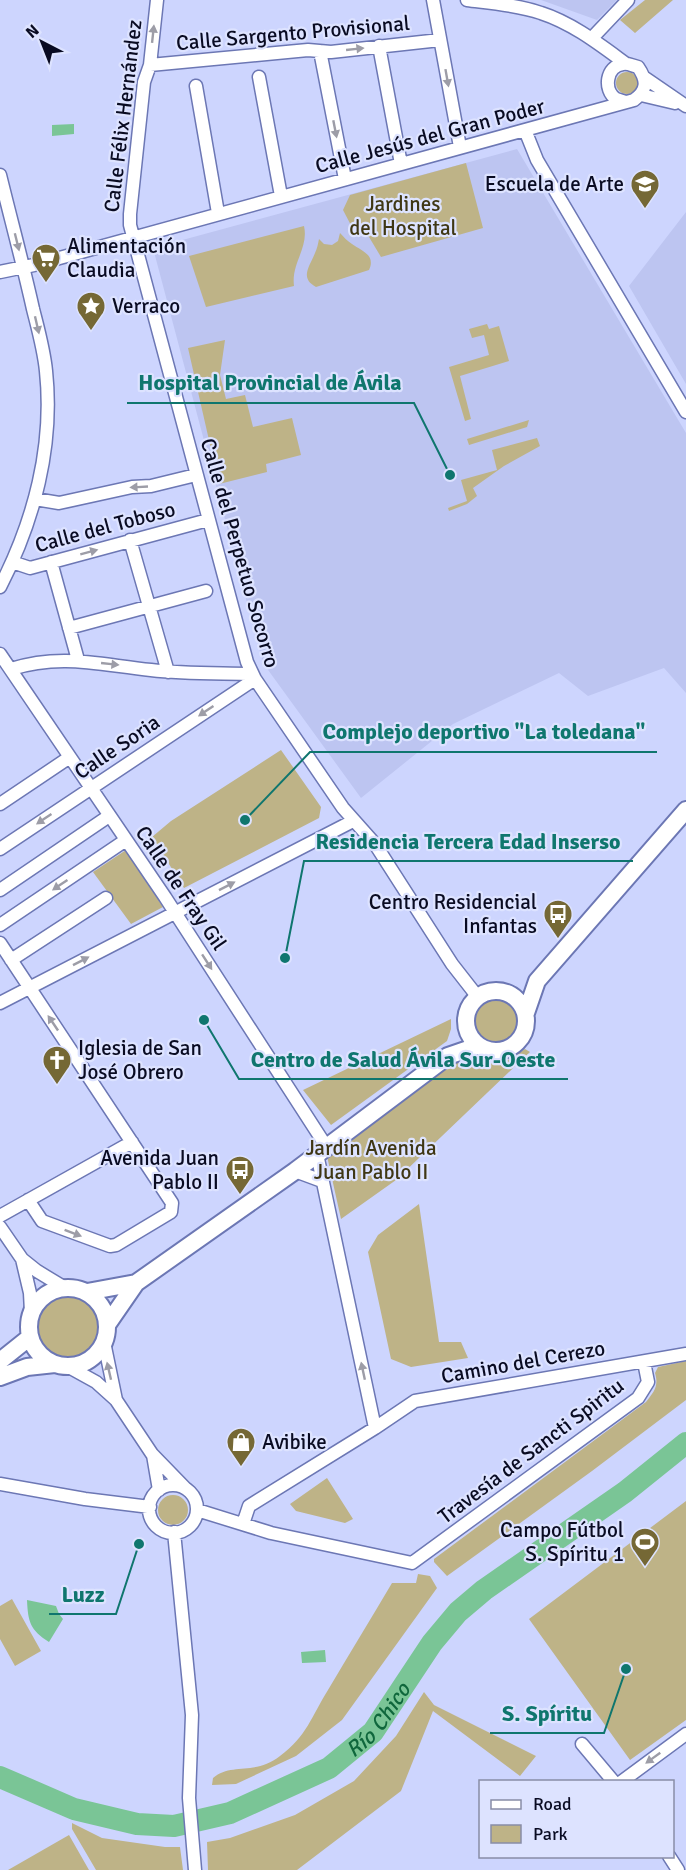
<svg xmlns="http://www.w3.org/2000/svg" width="686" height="1870" font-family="Signika,sans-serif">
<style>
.built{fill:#bdc5f1}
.green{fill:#beb387}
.water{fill:#7ac596}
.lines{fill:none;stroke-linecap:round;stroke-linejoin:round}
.river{stroke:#7ac596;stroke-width:22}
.minor-casing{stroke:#6c77b4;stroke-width:15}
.major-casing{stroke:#6c77b4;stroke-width:20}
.minor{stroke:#fff;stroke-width:12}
.major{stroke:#fff;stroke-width:16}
.oneway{fill:#9d9da7}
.labels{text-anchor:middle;stroke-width:4.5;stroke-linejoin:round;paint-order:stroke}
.street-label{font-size:21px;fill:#090b22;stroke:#dde3ff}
.poi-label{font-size:21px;fill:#090b22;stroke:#dde3ff;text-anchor:end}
.park-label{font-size:21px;fill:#3f3714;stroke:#dde3ff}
.water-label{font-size:22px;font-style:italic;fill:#0f673c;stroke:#dde3ff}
.leader{fill:none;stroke:#0f766e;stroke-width:2}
.callout-dot{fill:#0f766e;stroke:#dde3ff;stroke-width:2}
.callout-label{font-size:22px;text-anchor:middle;font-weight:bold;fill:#0f766e;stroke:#dde3ff;stroke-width:4.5;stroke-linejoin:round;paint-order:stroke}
</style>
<rect width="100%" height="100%" fill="#cdd5fe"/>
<path class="built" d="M541,0H617L597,20Z
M517,149L686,433V693L664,668L588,696L559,673L453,724L361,798L263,663L153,248Z
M686,212V384L629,286Z"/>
<path class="green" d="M645,0H673L635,33L620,20Z
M616 83a11 11 0 1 1 22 0a11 11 0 1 1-22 0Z
M466,163L483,228L381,257L369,237L354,231L343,210L350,195Z
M304,226C309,248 291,263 294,286L206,307L189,256Z
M340,233C344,237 347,241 352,244C362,251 376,255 369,270L316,287C299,278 310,266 315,253C317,249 318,244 319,239L324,244L332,245L338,241Z
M487,324L489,329L499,326L509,361L460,376L471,419L465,421L449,367L489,355L484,335L472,338L469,329Z
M225,340L220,375L226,399L245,395L253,427L292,418L301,455L266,464L267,472L219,484L188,348Z
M529,420L527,427L469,445L467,439Z
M537,438L540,446L504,466L473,488L477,496L467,504L449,511L448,508L467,501L461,480L497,470L492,450Z
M281,750L321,807L319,818L184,888L152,837L171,821Z
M126,850L163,907L131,924L93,872Z
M474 1022a22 22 0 1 1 44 0a22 22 0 1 1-44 0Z
M451,1019V1029L447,1041L331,1125L303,1090Z
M525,1049L530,1052L396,1180L341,1219L327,1156L334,1148L462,1057L500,1065Z
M419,1204L439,1342H461L468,1358L411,1367L391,1359L368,1252L378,1235Z
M35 1327a32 32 0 1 1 64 0a32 32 0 1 1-64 0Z
M686,1361V1400L592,1471L447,1576L434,1562V1559L646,1402C654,1392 659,1386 655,1373L658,1367Z
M327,1478L353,1519L345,1523L296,1511L290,1504Z
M158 1510a15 15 0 1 1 30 0a15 15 0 1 1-30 0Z
M686,1501V1720L630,1760L529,1619Z
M418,1574L430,1576L437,1588L342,1720L296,1756L236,1784L212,1785L213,1778C232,1762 255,1776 280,1756C307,1736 311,1717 328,1690C349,1654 371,1619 392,1583H416Z
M12,1599L41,1651L15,1666L0,1639V1606Z
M424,1692L434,1705L536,1756L520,1776L433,1711L401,1791L297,1870H208L207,1842L230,1838L295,1815L354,1781L396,1736Z
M72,1823L102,1838L165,1847H180L183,1870H96L72,1829Z
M69,1835L89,1870H8Z"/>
<path class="water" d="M74,124V134L52,136V125Z
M27,1600L56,1606L59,1614L63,1619L49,1642C30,1630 28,1622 27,1600Z
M325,1650L326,1662L302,1663L301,1652Z"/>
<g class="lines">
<path class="river" id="s1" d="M0,1777L74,1809L137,1824L174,1826L230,1813L329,1768L373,1732L432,1643L458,1612L484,1590L625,1492L686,1443"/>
<g class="minor-casing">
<path id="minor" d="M157,0L150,65L144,82L130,214V225L247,662L255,679L343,808L375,844L452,964L477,996
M433,0L460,147
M467,0C491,3 518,5 541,13C572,23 599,44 625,63
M592,38L628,0
M379,46L401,164
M320,51L345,179
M150,65L308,50L331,52L440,40
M259,77L281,196
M645,78L686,106
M196,86L218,213
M641,95L675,103
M525,130L537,160L686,412
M0,175C11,220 23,264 33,309C38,329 44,350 46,371C54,446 34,521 0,587
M0,272L34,265L634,100C648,90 647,80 638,67C633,66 628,63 623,64C606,66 603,90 616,99C619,100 623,101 626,102
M35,499L59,503L132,487L151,486L196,475
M130,540L168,672
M12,562L30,568L208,520
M51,562L78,660
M69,628L206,591
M0,654L165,897L326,1146
M11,669C62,653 100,665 151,670C184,674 218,673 252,674
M0,804L70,757
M0,849L255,679
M0,890L109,816
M0,925L126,840
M0,943L172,1203L171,1212L116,1245L110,1246L42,1221L28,1200
M11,960L106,898
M0,1003L353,821
M317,1154L375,1428
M295,1171L322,1181
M0,1216L132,1142
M0,1227L22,1259L30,1293L31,1312
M22,1259L37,1271L65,1288
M104,1342L116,1400
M67,1366L96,1382L116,1400L152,1454L185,1488
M153,1455L159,1490
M0,1484L85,1499L150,1507
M149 1509a24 24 0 1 1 48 0a24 24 0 1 1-48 0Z
M197,1510L271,1533L412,1563L638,1398L648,1382L644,1362
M243,1524L249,1506L375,1428L415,1401L686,1354
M174,1532L192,1715L189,1798L195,1870
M582,1744L614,1782
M621,1782L686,1734
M669,1856L678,1870"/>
</g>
<g class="major-casing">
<path id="major" d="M466 1021a30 30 0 1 1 60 0a30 30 0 1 1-60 0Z
M526,1013L537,981L686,810
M29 1327a39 39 0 1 1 78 0a39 39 0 1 1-78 0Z
M87,1292L136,1283
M107,1325L136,1283L295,1171L448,1056L477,1046
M0,1361L30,1337
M0,1377L27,1367L55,1364"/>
</g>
<use href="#minor" class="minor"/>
<use href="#major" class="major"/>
</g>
<defs><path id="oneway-solid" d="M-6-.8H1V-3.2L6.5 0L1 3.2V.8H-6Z" transform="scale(1.5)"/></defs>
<g class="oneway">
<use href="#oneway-solid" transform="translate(153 34) rotate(-84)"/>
<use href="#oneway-solid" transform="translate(355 49) rotate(-6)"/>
<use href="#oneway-solid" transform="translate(447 78) rotate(80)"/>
<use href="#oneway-solid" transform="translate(335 129) rotate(79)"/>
<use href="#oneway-solid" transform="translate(17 242) rotate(76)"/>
<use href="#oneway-solid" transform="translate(37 325) rotate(77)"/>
<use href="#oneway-solid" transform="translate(139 487) rotate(177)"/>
<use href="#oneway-solid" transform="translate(89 552) rotate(-15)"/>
<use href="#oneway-solid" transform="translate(110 664) rotate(6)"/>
<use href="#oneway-solid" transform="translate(206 711) rotate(146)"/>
<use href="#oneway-solid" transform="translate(44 819) rotate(146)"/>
<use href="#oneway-solid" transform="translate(60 885) rotate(146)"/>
<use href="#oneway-solid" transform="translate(227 886) rotate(-27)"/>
<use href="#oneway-solid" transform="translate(81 961) rotate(-27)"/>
<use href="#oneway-solid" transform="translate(207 962) rotate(57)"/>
<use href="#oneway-solid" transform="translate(53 1023) rotate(-124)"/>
<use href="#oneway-solid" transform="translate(73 1233) rotate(21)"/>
<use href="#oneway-solid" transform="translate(109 1371) rotate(-103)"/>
<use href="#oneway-solid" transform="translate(363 1371) rotate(-102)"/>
<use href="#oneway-solid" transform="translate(653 1758) rotate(144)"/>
</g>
<defs>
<g id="school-pin" transform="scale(1.5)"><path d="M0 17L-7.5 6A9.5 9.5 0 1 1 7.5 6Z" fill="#756835" stroke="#dde3ff"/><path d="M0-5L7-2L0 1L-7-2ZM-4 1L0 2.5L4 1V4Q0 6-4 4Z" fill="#fff"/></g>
<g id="supermarket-pin" transform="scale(1.5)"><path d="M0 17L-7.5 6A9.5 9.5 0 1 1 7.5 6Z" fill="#756835" stroke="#dde3ff"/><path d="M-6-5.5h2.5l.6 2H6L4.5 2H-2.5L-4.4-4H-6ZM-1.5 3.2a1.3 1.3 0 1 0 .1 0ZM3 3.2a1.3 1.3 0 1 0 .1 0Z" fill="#fff"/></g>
<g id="sight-pin" transform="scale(1.5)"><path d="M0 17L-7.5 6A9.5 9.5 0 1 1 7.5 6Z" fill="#756835" stroke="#dde3ff"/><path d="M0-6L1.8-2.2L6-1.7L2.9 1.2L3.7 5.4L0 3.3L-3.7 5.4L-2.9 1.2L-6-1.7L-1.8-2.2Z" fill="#fff"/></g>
<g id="bus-pin" transform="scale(1.5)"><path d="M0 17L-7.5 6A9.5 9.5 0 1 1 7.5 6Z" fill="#756835" stroke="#dde3ff"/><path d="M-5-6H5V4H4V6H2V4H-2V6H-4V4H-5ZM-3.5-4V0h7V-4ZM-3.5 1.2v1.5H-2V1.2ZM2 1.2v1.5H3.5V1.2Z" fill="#fff"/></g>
<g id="church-pin" transform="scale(1.5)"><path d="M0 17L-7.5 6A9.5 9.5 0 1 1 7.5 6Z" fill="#756835" stroke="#dde3ff"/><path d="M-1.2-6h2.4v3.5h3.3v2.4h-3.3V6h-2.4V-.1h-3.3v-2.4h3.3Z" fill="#fff"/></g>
<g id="shop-pin" transform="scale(1.5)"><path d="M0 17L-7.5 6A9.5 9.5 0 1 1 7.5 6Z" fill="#756835" stroke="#dde3ff"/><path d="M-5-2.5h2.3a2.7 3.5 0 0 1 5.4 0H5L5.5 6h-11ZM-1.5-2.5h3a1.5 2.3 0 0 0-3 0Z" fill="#fff"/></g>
<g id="stadium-pin" transform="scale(1.5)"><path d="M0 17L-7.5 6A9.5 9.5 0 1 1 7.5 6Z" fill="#756835" stroke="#dde3ff"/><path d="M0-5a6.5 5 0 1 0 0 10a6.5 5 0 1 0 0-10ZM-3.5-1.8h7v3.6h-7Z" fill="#fff"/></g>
</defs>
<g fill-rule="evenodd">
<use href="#school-pin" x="645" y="184"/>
<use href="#supermarket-pin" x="46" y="258"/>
<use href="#sight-pin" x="91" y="306"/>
<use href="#bus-pin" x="558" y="914"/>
<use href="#church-pin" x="57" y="1060"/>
<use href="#bus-pin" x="240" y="1170"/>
<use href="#shop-pin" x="241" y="1442"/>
<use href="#stadium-pin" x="645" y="1542"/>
</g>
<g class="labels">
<g class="street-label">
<text transform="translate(293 33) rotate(-5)" y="7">Calle Sargento Provisional</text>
<text transform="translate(123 116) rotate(-83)" y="7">Calle Félix Hernández</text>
<text transform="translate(430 136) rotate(-15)" y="7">Calle Jesús del Gran Poder</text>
<text transform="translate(105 527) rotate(-15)" y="7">Calle del Toboso</text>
<text transform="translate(240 553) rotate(74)" y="7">Calle del Perpetuo Socorro</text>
<text transform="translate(117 747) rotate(-34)" y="7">Calle Soria</text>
<text transform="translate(181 888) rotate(56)" y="7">Calle de Fray Gil</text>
<text transform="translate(523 1362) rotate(-10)" y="7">Camino del Cerezo</text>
<text transform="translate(531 1451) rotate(-37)" y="7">Travesía de Sancti Spiritu</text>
</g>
<g class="poi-label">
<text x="624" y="191">Escuela de Arte</text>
<text x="67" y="253" text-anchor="start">Alimentación<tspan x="67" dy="24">Claudia</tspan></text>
<text x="112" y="313" text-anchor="start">Verraco</text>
<text x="537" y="909">Centro Residencial<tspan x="537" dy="24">Infantas</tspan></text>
<text x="78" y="1055" text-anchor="start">Iglesia de San<tspan x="78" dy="24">José Obrero</tspan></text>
<text x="219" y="1165">Avenida Juan<tspan x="219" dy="24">Pablo II</tspan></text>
<text x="262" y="1449" text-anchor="start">Avibike</text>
<text x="624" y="1537">Campo Fútbol<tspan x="624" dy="24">S. Spíritu 1</tspan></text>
</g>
<g class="park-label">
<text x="403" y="211">Jardines<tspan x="403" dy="24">del Hospital</tspan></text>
<text x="371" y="1155">Jardín Avenida<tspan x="371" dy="24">Juan Pablo II</tspan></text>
</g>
<g class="water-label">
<text dy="8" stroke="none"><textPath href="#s1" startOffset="418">Río Chico</textPath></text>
</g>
</g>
<path class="leader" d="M450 475L414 403H127M245 820L310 752H657M285 958L304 861H633M204 1020L239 1079H568M139 1544L116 1614H49M626 1669L604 1733H490"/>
<g class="callout-dot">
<circle cx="450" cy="475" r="6"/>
<circle cx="245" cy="820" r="6"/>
<circle cx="285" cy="958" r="6"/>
<circle cx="204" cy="1020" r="6"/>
<circle cx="139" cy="1544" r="6"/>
<circle cx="626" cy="1669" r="6"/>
</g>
<g class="callout-label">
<text x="270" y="390">Hospital Provincial de Ávila</text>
<text x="484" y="739">Complejo deportivo "La toledana"</text>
<text x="468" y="849">Residencia Tercera Edad Inserso</text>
<text x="403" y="1067">Centro de Salud Ávila Sur-Oeste</text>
<text x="83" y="1602">Luzz</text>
<text x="547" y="1721">S. Spíritu</text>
</g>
<rect x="479" y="1780" width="195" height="78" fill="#dde3ff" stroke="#888da7" stroke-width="1.5"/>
<rect x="491" y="1800" width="30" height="9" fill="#ffffff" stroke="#888da7" stroke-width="1.5"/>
<text x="533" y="1810" font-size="18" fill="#090b22">Road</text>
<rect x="491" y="1825" width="30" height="18" fill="#beb387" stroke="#888da7" stroke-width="1.5"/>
<text x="533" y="1840" font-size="18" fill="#090b22">Park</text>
<g transform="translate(42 42) rotate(318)" stroke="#dde3ff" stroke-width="4.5" paint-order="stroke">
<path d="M0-4.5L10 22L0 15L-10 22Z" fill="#090b22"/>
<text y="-9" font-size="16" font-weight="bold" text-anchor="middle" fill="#090b22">N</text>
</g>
</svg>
